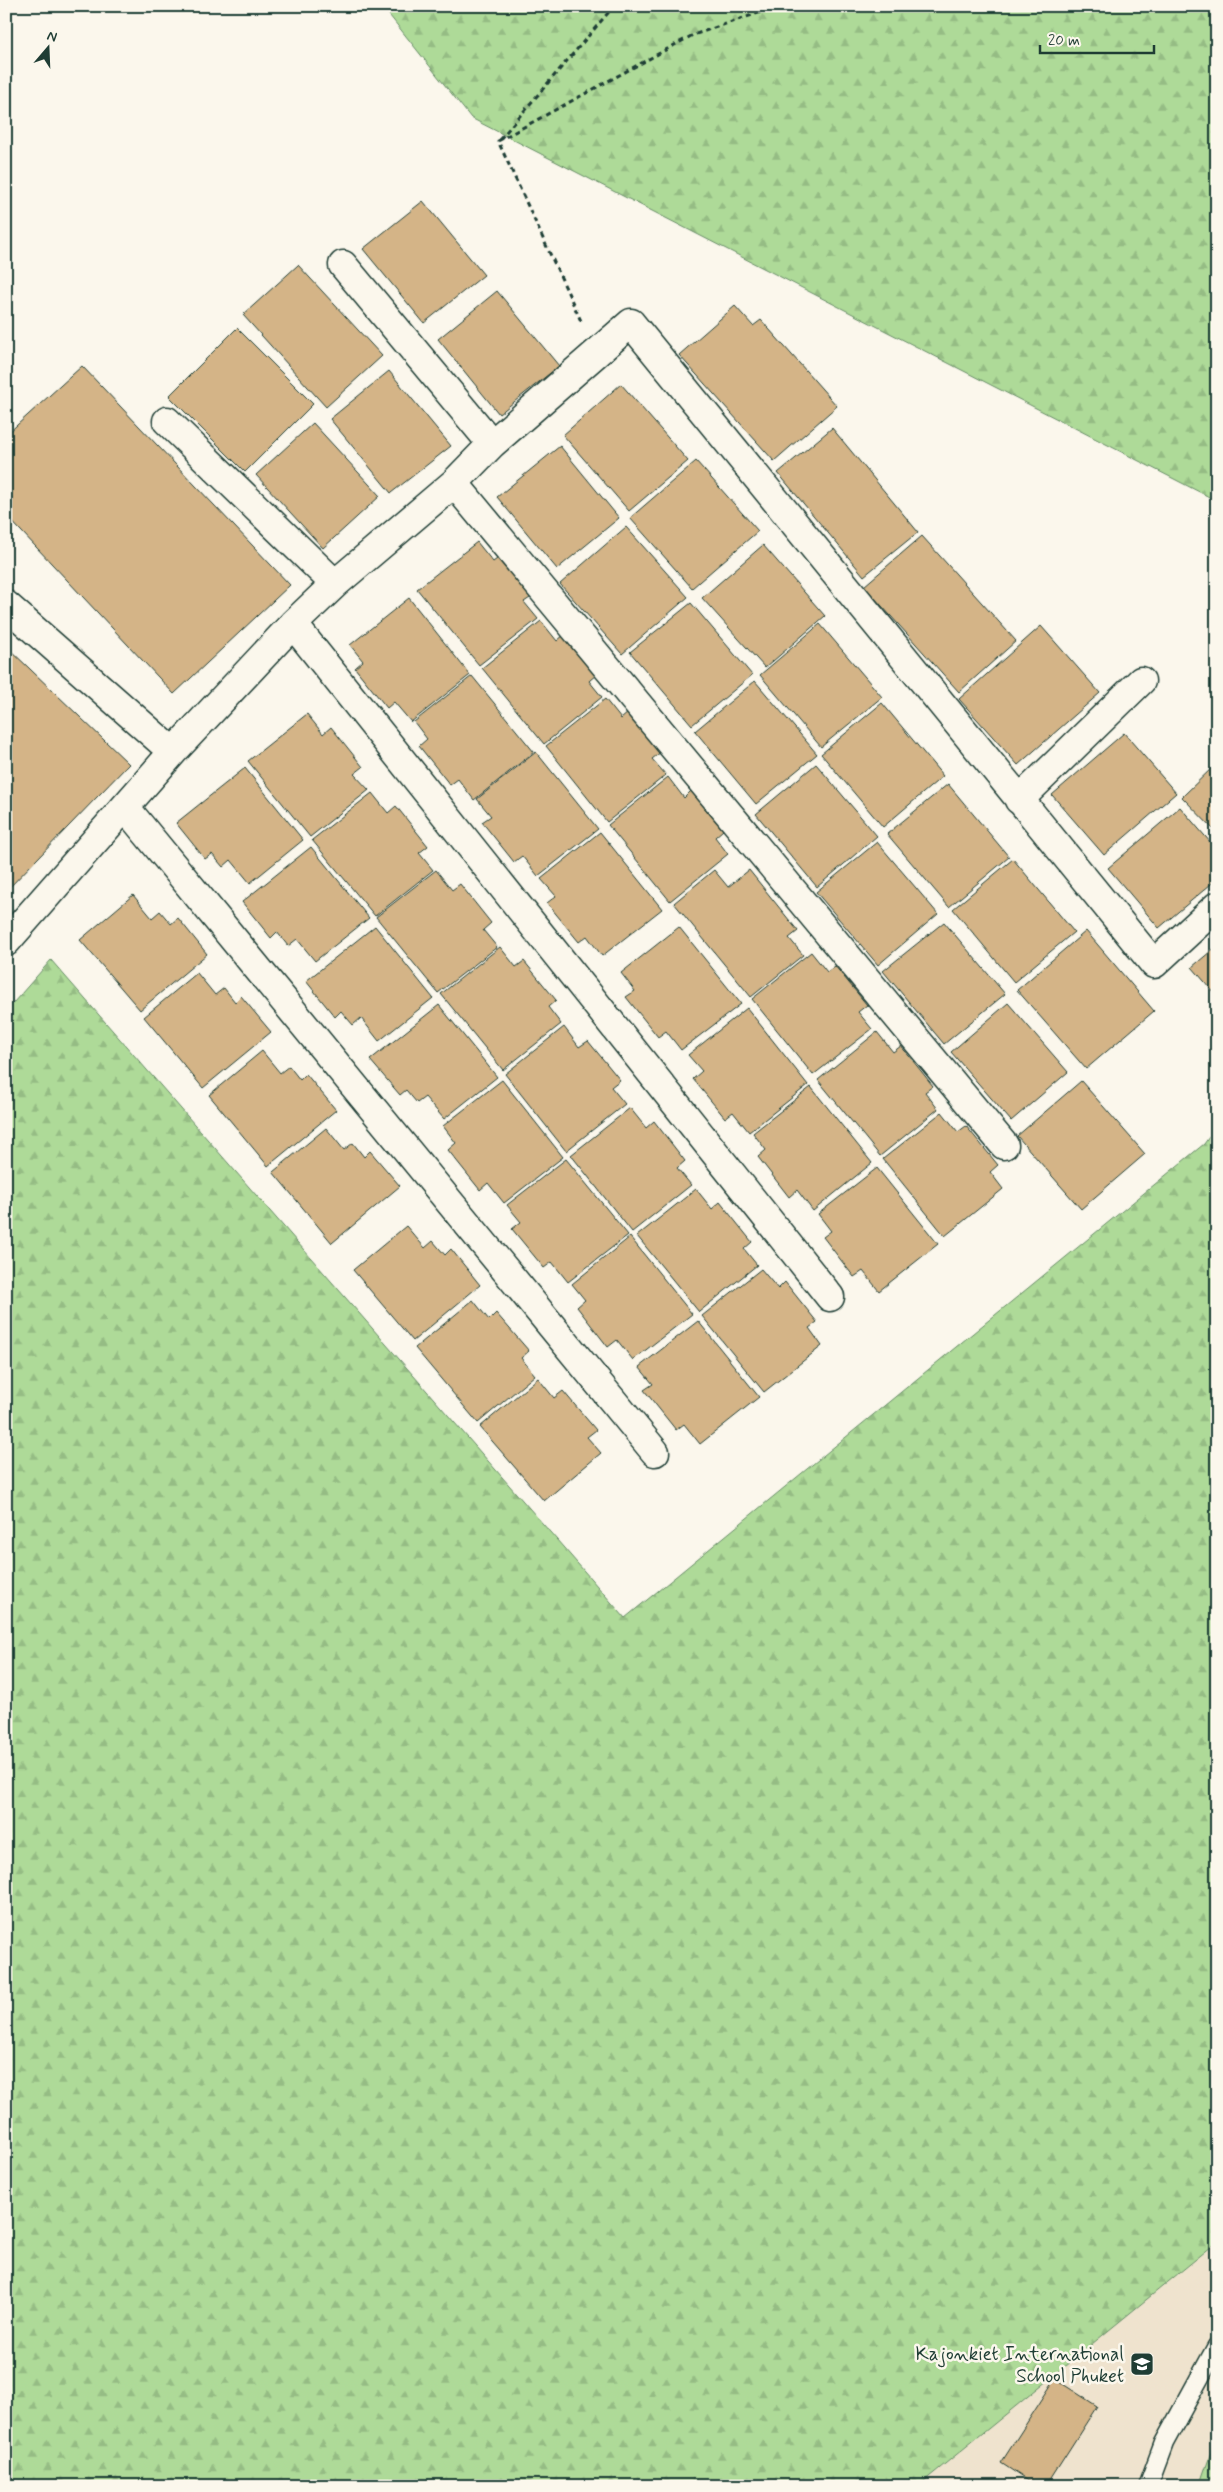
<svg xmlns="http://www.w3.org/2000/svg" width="1223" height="2492" font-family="Mynerve,sans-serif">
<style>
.built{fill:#efe3ce}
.forest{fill:url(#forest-firs);stroke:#668c66}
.green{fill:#aeda98;stroke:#668c66}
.building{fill:#d4b487;stroke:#1f3d34}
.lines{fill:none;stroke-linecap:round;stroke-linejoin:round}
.lane-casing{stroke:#1f3d34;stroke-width:21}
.street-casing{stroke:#1f3d34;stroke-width:31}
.path{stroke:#1f3d34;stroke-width:3;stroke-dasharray:5 4;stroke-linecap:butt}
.lane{stroke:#fbf7ec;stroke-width:18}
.street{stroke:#fbf7ec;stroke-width:28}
.labels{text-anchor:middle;stroke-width:5;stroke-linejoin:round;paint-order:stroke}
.poi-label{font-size:19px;fill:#1f3d34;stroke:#fbf7ec;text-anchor:end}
</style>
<defs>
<pattern id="forest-firs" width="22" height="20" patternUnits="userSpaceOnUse" patternTransform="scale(1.25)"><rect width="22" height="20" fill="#aeda98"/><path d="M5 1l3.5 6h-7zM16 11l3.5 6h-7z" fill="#95bc84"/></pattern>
</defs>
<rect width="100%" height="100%" fill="#fbf7ec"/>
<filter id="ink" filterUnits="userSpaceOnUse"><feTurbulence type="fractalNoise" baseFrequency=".02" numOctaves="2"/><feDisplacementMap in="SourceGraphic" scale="10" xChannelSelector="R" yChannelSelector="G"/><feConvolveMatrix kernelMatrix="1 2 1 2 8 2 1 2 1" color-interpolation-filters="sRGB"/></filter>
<g filter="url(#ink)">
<path class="built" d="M1217,2242V2486H918Z"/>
<path class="forest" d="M382,6H1217V501L471,118Z
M51,960L625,1618L1204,1144L1217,1126V2242L918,2486H6V1011Z"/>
<path class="green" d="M1217,2435V2486H1199Z"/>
<path class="building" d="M423,201L484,275L424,323L363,249Z
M298,265L382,356L326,407L243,315Z
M497,291L559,366L499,414L438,339Z
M735,306L753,326L761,320L837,406L774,461L679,355Z
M237,328L313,404L245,472L169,396Z
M82,366L290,585L174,694L6,515V435Z
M389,371L451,446L391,493L330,419Z
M621,384L688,461L629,511L563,435Z
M313,423L380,496L323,548L256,475Z
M832,428L918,532L864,576L778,473Z
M560,446L619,518L557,569L497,497Z
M696,461L758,531L692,588L630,518Z
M626,527L688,597L622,654L560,584Z
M922,536L1016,641L959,692L864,586Z
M477,542L493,562L501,556L533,596L524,602L538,619L479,665L417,589Z
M763,545L825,616L765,668L702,598Z
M409,598L470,675L411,722L394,702L387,708L355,668L363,661L350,645Z
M691,603L752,675L692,725L630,652Z
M541,621L557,641L565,634L597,674L589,681L602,697L544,744L482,668Z
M820,624L882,697L821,747L760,675Z
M1041,626L1100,693L1018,765L959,699Z
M6,646L129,764L6,891Z
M472,676L534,752L474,800L458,779L450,785L419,746L427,739L414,722Z
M755,681L817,754L756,804L695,731Z
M605,699L621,719L629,712L661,752L652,759L666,775L607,822L546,746Z
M882,703L943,776L883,827L821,754Z
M307,714L323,734L331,727L363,767L354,774L369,790L310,837L248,761Z
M1124,733L1176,793L1104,855L1052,795Z
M536,752L598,829L538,876L522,856L514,862L482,822L491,816L477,799Z
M1217,763V833L1182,797Z
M816,764L877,836L817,887L756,814Z
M245,768L303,840L250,883L231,860L223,867L212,854L205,859L176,823Z
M668,777L684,798L691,791L723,830L715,837L728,854L670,901L608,825Z
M948,784L1009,857L949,907L887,834Z
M372,793L388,813L396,806L428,846L419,853L433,870L375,916L312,840Z
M1180,807L1217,850V879L1159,928L1108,868Z
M600,832L662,909L602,956L587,936L579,942L547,903L556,896L541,879Z
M877,842L938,914L878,965L816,892Z
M311,847L369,918L315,961L297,939L288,946L277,932L271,938L242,902Z
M1013,859L1074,932L1014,982L953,909Z
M436,870L452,890L460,884L491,923L483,930L497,947L438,993L376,917Z
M714,870L728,887L749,870L798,931L789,938L803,955L751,997L674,903Z
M133,895L152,918L160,911L171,924L178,918L207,954L140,1010L80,940Z
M944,922L1005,994L944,1044L883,971Z
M375,926L433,998L379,1041L361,1018L353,1025L341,1011L335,1017L306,981Z
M679,927L741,1004L681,1050L666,1031L658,1037L626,997L635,991L621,973Z
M1086,931L1154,1011L1086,1069L1017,990Z
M1217,946V996L1192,967Z
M500,947L516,967L524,961L556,1000L548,1007L561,1024L503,1070L441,994Z
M811,952L827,972L835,966L867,1005L858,1012L872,1029L813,1075L752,999Z
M197,973L215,995L224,988L235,1002L241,996L271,1032L203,1088L144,1017Z
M1008,1003L1068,1072L1011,1121L951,1052Z
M439,1005L497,1077L444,1119L425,1097L417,1103L406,1090L400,1095L370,1060Z
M747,1008L808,1085L749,1132L733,1112L725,1118L693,1079L702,1071L688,1055Z
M564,1027L579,1047L588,1041L620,1080L611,1087L625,1104L566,1151L505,1074Z
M877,1032L893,1052L901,1046L933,1086L925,1092L938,1109L880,1156L818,1080Z
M262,1051L280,1073L289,1066L300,1080L306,1074L336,1110L268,1166L209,1095Z
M502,1080L563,1157L504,1203L488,1183L480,1190L448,1150L456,1143L443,1126Z
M1081,1081L1145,1154L1081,1209L1017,1136Z
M811,1087L872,1163L813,1211L797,1190L789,1197L758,1157L766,1150L753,1133Z
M630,1108L646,1128L654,1121L685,1161L677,1168L691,1185L632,1232L571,1155Z
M942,1112L958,1132L966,1126L998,1165L990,1172L1003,1189L945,1236L883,1159Z
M326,1128L344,1150L353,1143L364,1157L370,1151L400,1186L332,1243L273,1172Z
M566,1159L628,1235L568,1282L552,1262L544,1268L512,1229L521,1222L507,1205Z
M877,1168L938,1244L879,1291L863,1271L854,1277L823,1237L831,1231L818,1214Z
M696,1189L712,1209L720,1202L752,1242L744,1249L757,1265L699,1312L637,1236Z
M406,1226L425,1248L433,1241L445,1255L451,1249L480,1285L413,1341L353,1270Z
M630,1237L692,1314L633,1360L617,1340L608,1347L577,1307L585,1300L572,1284Z
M761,1269L778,1289L785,1282L817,1322L809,1328L822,1346L764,1392L702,1316Z
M473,1300L489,1320L496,1313L529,1351L521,1358L535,1375L478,1423L415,1348Z
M698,1321L759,1397L700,1444L684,1424L676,1430L644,1390L653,1384L639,1367Z
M538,1378L554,1398L563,1391L596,1430L587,1437L601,1453L544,1501L480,1427Z
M1055,2379L1097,2406L1046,2486H1036L1001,2463Z"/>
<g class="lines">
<g class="lane-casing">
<path id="lane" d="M1148,2486L1164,2443L1217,2346"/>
</g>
<g class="street-casing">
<path id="street" d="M343,265L492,444
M167,421L335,584
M454,483L1004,1145
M6,605L173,752
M293,624L830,1297
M1019,800L1141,681
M125,807L655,1452
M6,942L173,752L293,624L335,584L454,483L492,444L631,323L1154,964L1217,906"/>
</g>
<path class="path" d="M500,139L614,6
M581,321L498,141L693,35L779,6"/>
<use href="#lane" class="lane"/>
<use href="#street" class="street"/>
</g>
</g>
<defs>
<g id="school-square" transform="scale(1.25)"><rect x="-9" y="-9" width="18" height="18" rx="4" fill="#1f3d34" stroke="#fbf7ec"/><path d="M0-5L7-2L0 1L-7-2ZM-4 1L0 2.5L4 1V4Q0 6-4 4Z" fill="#fff"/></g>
</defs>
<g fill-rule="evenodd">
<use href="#school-square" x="1142" y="2364"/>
</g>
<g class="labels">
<g class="poi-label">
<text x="1124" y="2360">Kajonkiet International<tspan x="1124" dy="22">School Phuket</tspan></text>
</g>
</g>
<rect width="1223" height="2492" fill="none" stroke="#fbf7ec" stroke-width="25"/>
<rect x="12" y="12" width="1198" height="2467" fill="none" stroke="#1f3d34" stroke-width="2" filter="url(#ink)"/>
<g transform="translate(48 48) rotate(19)" stroke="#fbf7ec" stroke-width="4" paint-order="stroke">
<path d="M0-4L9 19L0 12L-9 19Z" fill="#1f3d34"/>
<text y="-8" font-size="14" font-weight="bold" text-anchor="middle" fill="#1f3d34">N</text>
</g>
<path d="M1040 45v8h114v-8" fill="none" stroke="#1f3d34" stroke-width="2.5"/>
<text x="1048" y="45" font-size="15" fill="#1f3d34" stroke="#fbf7ec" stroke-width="4" paint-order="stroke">20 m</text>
</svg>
